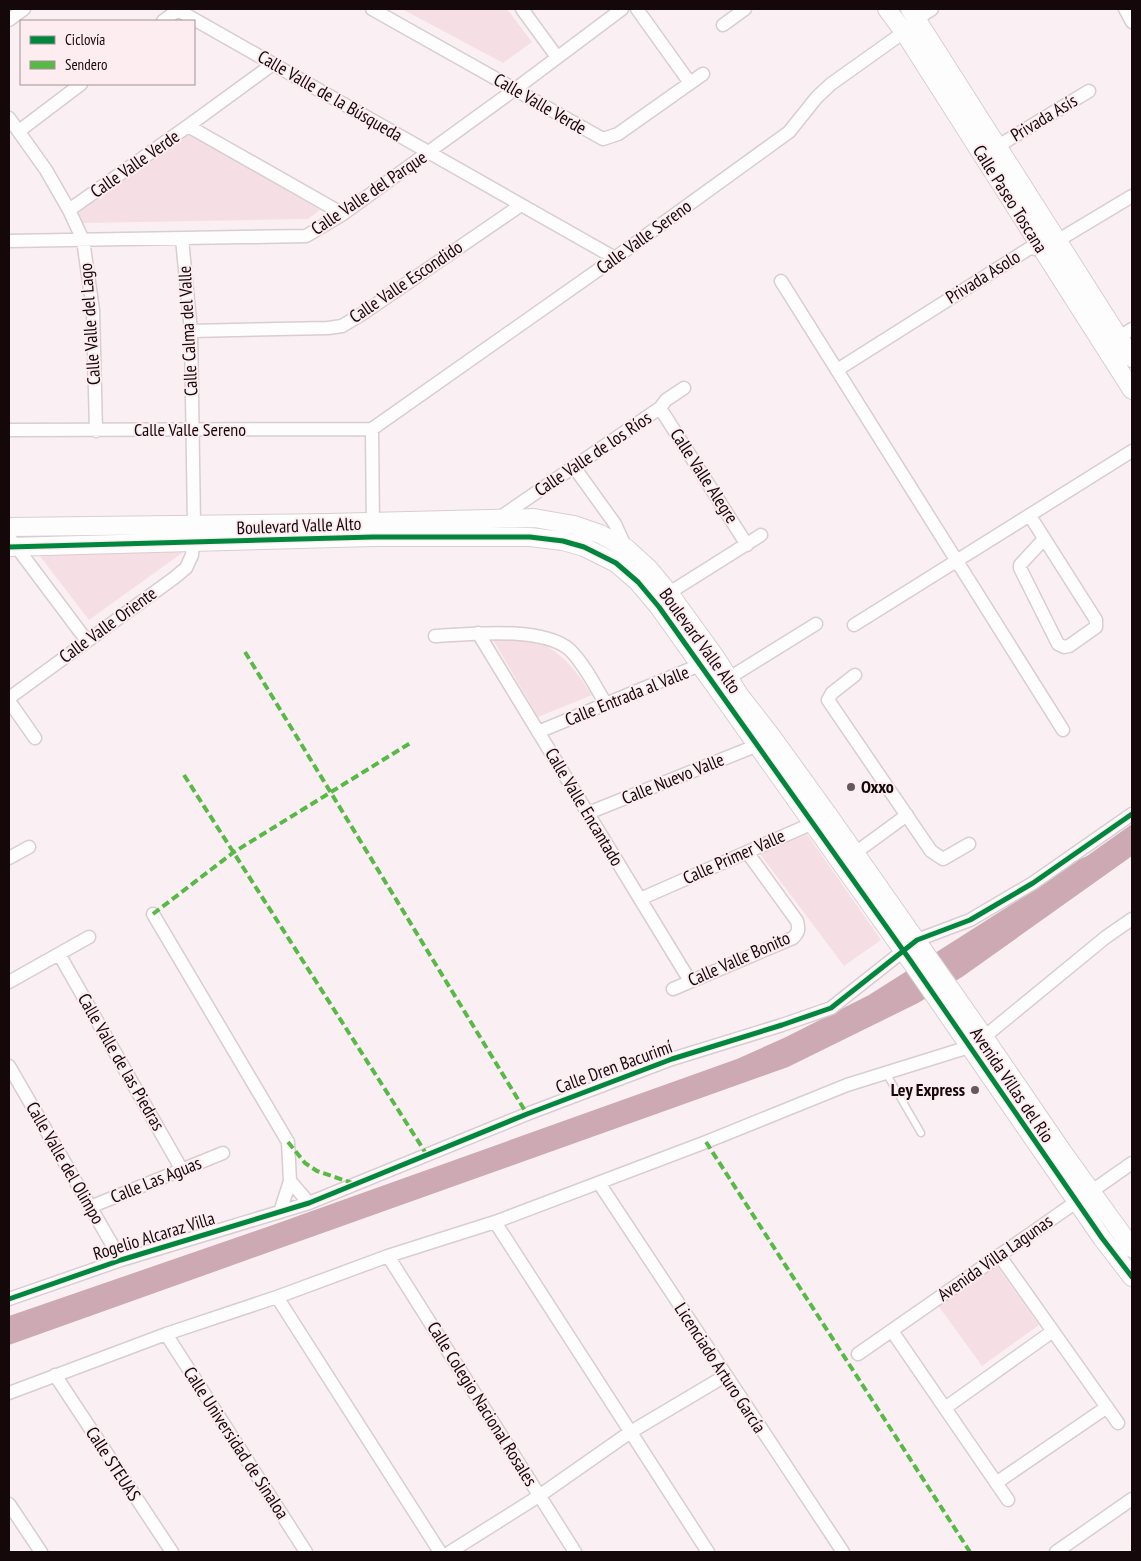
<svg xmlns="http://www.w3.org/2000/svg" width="1141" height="1561" font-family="'PT Sans Narrow',sans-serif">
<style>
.green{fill:#f6dee5}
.water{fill:#cca9b3}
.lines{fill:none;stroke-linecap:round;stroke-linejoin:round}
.lane-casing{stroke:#d8cdd0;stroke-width:9}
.street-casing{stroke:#d8cdd0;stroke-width:15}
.secondary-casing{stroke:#d8cdd0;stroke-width:20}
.lane{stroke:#fefdfd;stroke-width:6}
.street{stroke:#fefdfd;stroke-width:12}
.secondary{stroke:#fefdfd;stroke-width:18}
.quiet{stroke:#58b947;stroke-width:4;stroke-dasharray:8 4;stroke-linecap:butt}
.cycleway-casing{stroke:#fdedf1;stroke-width:8}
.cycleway{stroke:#00873e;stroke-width:5}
.poi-dot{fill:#64595c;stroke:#fdedf1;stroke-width:2}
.labels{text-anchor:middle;stroke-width:4;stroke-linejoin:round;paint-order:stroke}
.street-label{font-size:18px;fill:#14080b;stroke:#fdedf1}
.poi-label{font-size:18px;font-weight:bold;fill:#14080b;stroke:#fdedf1;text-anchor:start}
</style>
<rect width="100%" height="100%" fill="#faf0f3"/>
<path class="green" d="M402,9H507L532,42L503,63Z
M182,129L320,210L308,219L83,223L77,208Z
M189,548L89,620L36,551Z
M492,638C502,638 516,636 527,638C560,648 574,668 592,695L538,717Z
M807,834L881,940L844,966L760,854Z
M995,1263L1039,1325L982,1366L937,1304Z"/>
<path class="water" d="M1132,824V856L962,977L918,1003L788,1067L9,1345V1316L267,1227L737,1059L786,1037L869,995L1028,894L1036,887L1047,882L1065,866L1087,856Z"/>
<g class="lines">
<g class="lane-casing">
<path id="lane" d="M886,1073L921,1133"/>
</g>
<g class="street-casing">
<path id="street" d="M176,9L615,258
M372,9L603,139L618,134L703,74
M522,9L557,57
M637,9L690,83
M1125,9L1132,22
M917,19L932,9
M9,20L24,9
M163,21L178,10
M723,25L745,9
M9,118L46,170L69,210L83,240L93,310L96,431
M188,126L343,214
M19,131L81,84
M998,146L1089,91
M69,210L188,126L273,64
M9,241L306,236L343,214L514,90L622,9
M781,281L1063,730
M191,331L328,328L342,326L362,314L521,205
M1119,337L1132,329
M837,370L1030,248L1042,250L1132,196
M660,408L747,545
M372,429L373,529
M9,430L372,429L615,258L789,132L817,97L831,84L904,32
M574,467L615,524L626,548
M1030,516L1096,620V627L1069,646L1064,647L1058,644L1020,568V565L1044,539
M499,518L660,408L666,400L684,388
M9,537L87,641
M669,593L761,535
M854,625L1132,451
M478,633L690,981
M435,636C470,634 543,626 570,650C585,665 595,686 606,704
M855,675L832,693L828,700L931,851L943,859L969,844
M729,678L816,624
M9,698L174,578L186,568L192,555L194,525L191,331L182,239
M9,701L35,738
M538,732L707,662
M588,813L758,745
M855,853L907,815
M9,858L29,847
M640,899L820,820
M153,914L288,1142L290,1181L309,1203
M59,954L182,1170
M9,982L89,937
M673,989L793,938C799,932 799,929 797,921L747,852
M9,1066L121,1260
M599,1183L843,1552
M90,1207L223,1153
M280,1212L290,1181
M495,1222L708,1552
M999,1255L1118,1423
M388,1256L575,1552
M277,1297L440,1552
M9,1299L121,1260L309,1203L527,1114L672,1059L782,1025L831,1008L917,940L970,920L1033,883L1132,814
M892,1331L1008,1500
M166,1334L306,1552
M858,1354L1132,1163
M55,1375L172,1552
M9,1393L166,1334L277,1297L388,1256L495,1222L706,1142L847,1085L969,1047L984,1037L1106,937L1132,919
M945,1408L1053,1331
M996,1483L1107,1407
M9,1504L41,1552
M450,1552L539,1496L629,1433L725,1376
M1056,1552L1132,1499"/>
</g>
<g class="secondary-casing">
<path id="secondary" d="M887,9L904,32L1132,390
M910,9L1132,358
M9,527L327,523L534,518L574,525L600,534L626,548L649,569L669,593L716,658L740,696L772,737L829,816L984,1037L1062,1151L1132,1248
M9,547L373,537H530L563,541L584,547L616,563L638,582L659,607L910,960L1102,1238L1132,1277"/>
</g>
<use href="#lane" class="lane"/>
<use href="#street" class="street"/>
<use href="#secondary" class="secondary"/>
<path class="quiet" d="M245,652L527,1114
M184,775L427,1155
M153,914L234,852L412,742
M288,1142L305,1163L317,1171L355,1184
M706,1142L970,1552"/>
<g class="cycleway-casing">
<path id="cycleway" d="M9,547L373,537H530L563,541L584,547L616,563L638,582L659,607L910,960L1102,1238L1132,1277
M9,1299L121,1260L309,1203L527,1114L672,1059L782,1025L831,1008L917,940L970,920L1033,883L1132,814"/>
</g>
<use href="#cycleway" class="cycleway"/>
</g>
<g class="poi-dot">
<circle cx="851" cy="787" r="5"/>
<circle cx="975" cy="1090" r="5"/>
</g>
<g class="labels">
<g class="street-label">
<text transform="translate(330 96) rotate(30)" y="6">Calle Valle de la Búsqueda</text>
<text transform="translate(540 104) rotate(30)" y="6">Calle Valle Verde</text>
<text transform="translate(1044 118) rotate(-31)" y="6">Privada Asís</text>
<text transform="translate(135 164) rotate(-35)" y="6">Calle Valle Verde</text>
<text transform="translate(369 193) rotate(-34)" y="6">Calle Valle del Parque</text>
<text transform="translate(1010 199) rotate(58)" y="6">Calle Paseo Toscana</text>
<text transform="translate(644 237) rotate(-36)" y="6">Calle Valle Sereno</text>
<text transform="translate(983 277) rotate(-32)" y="6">Privada Asolo</text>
<text transform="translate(406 282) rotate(-34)" y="6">Calle Valle Escondido</text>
<text transform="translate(90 324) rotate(-94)" y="6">Calle Valle del Lago</text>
<text transform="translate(188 331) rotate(-93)" y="6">Calle Calma del Valle</text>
<text x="190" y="436">Calle Valle Sereno</text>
<text transform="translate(593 454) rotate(-34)" y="6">Calle Valle de los Ríos</text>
<text transform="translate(704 476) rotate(57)" y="6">Calle Valle Alegre</text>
<text transform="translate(299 526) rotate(-2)" y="6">Boulevard Valle Alto</text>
<text transform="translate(108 625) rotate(-36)" y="6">Calle Valle Oriente</text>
<text transform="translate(700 641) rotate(54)" y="6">Boulevard Valle Alto</text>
<text transform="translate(627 696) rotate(-22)" y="6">Calle Entrada al Valle</text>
<text transform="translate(673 779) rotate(-22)" y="6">Calle Nuevo Valle</text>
<text transform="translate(584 807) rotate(59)" y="6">Calle Valle Encantado</text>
<text transform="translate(734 857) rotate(-24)" y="6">Calle Primer Valle</text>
<text transform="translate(739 959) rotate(-24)" y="6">Calle Valle Bonito</text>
<text transform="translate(121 1062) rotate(60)" y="6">Calle Valle de las Piedras</text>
<text transform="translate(614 1067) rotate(-20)" y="6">Calle Dren Bacurimí</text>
<text transform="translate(1012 1085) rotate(56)" y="6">Avenida Villas del Rio</text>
<text transform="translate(65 1163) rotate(60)" y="6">Calle Valle del Olimpo</text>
<text transform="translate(156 1180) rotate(-22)" y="6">Calle Las Aguas</text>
<text transform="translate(154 1236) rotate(-17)" y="6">Rogelio Alcaraz Villa</text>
<text transform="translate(995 1258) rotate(-35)" y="6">Avenida Villa Lagunas</text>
<text transform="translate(720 1368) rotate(57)" y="6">Licenciado Arturo García</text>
<text transform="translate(482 1404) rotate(58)" y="6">Calle Colegio Nacional Rosales</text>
<text transform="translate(236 1443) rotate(57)" y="6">Calle Universidad de Sinaloa</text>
<text transform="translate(113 1464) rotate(57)" y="6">Calle STEUAS</text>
</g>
<g class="poi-label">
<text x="861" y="793">Oxxo</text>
<text x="965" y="1096" text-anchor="end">Ley Express</text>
</g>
</g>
<rect width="1141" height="1561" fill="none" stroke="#14080b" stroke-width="20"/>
<rect x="20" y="20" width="175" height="65" fill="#fdedf1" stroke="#a09195"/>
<rect x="30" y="36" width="25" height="8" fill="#00873e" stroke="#a09195"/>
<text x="65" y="45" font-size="15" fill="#14080b">Ciclovía</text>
<rect x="30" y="61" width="25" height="8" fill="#58b947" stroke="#a09195"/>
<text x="65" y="70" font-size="15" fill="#14080b">Sendero</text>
</svg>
